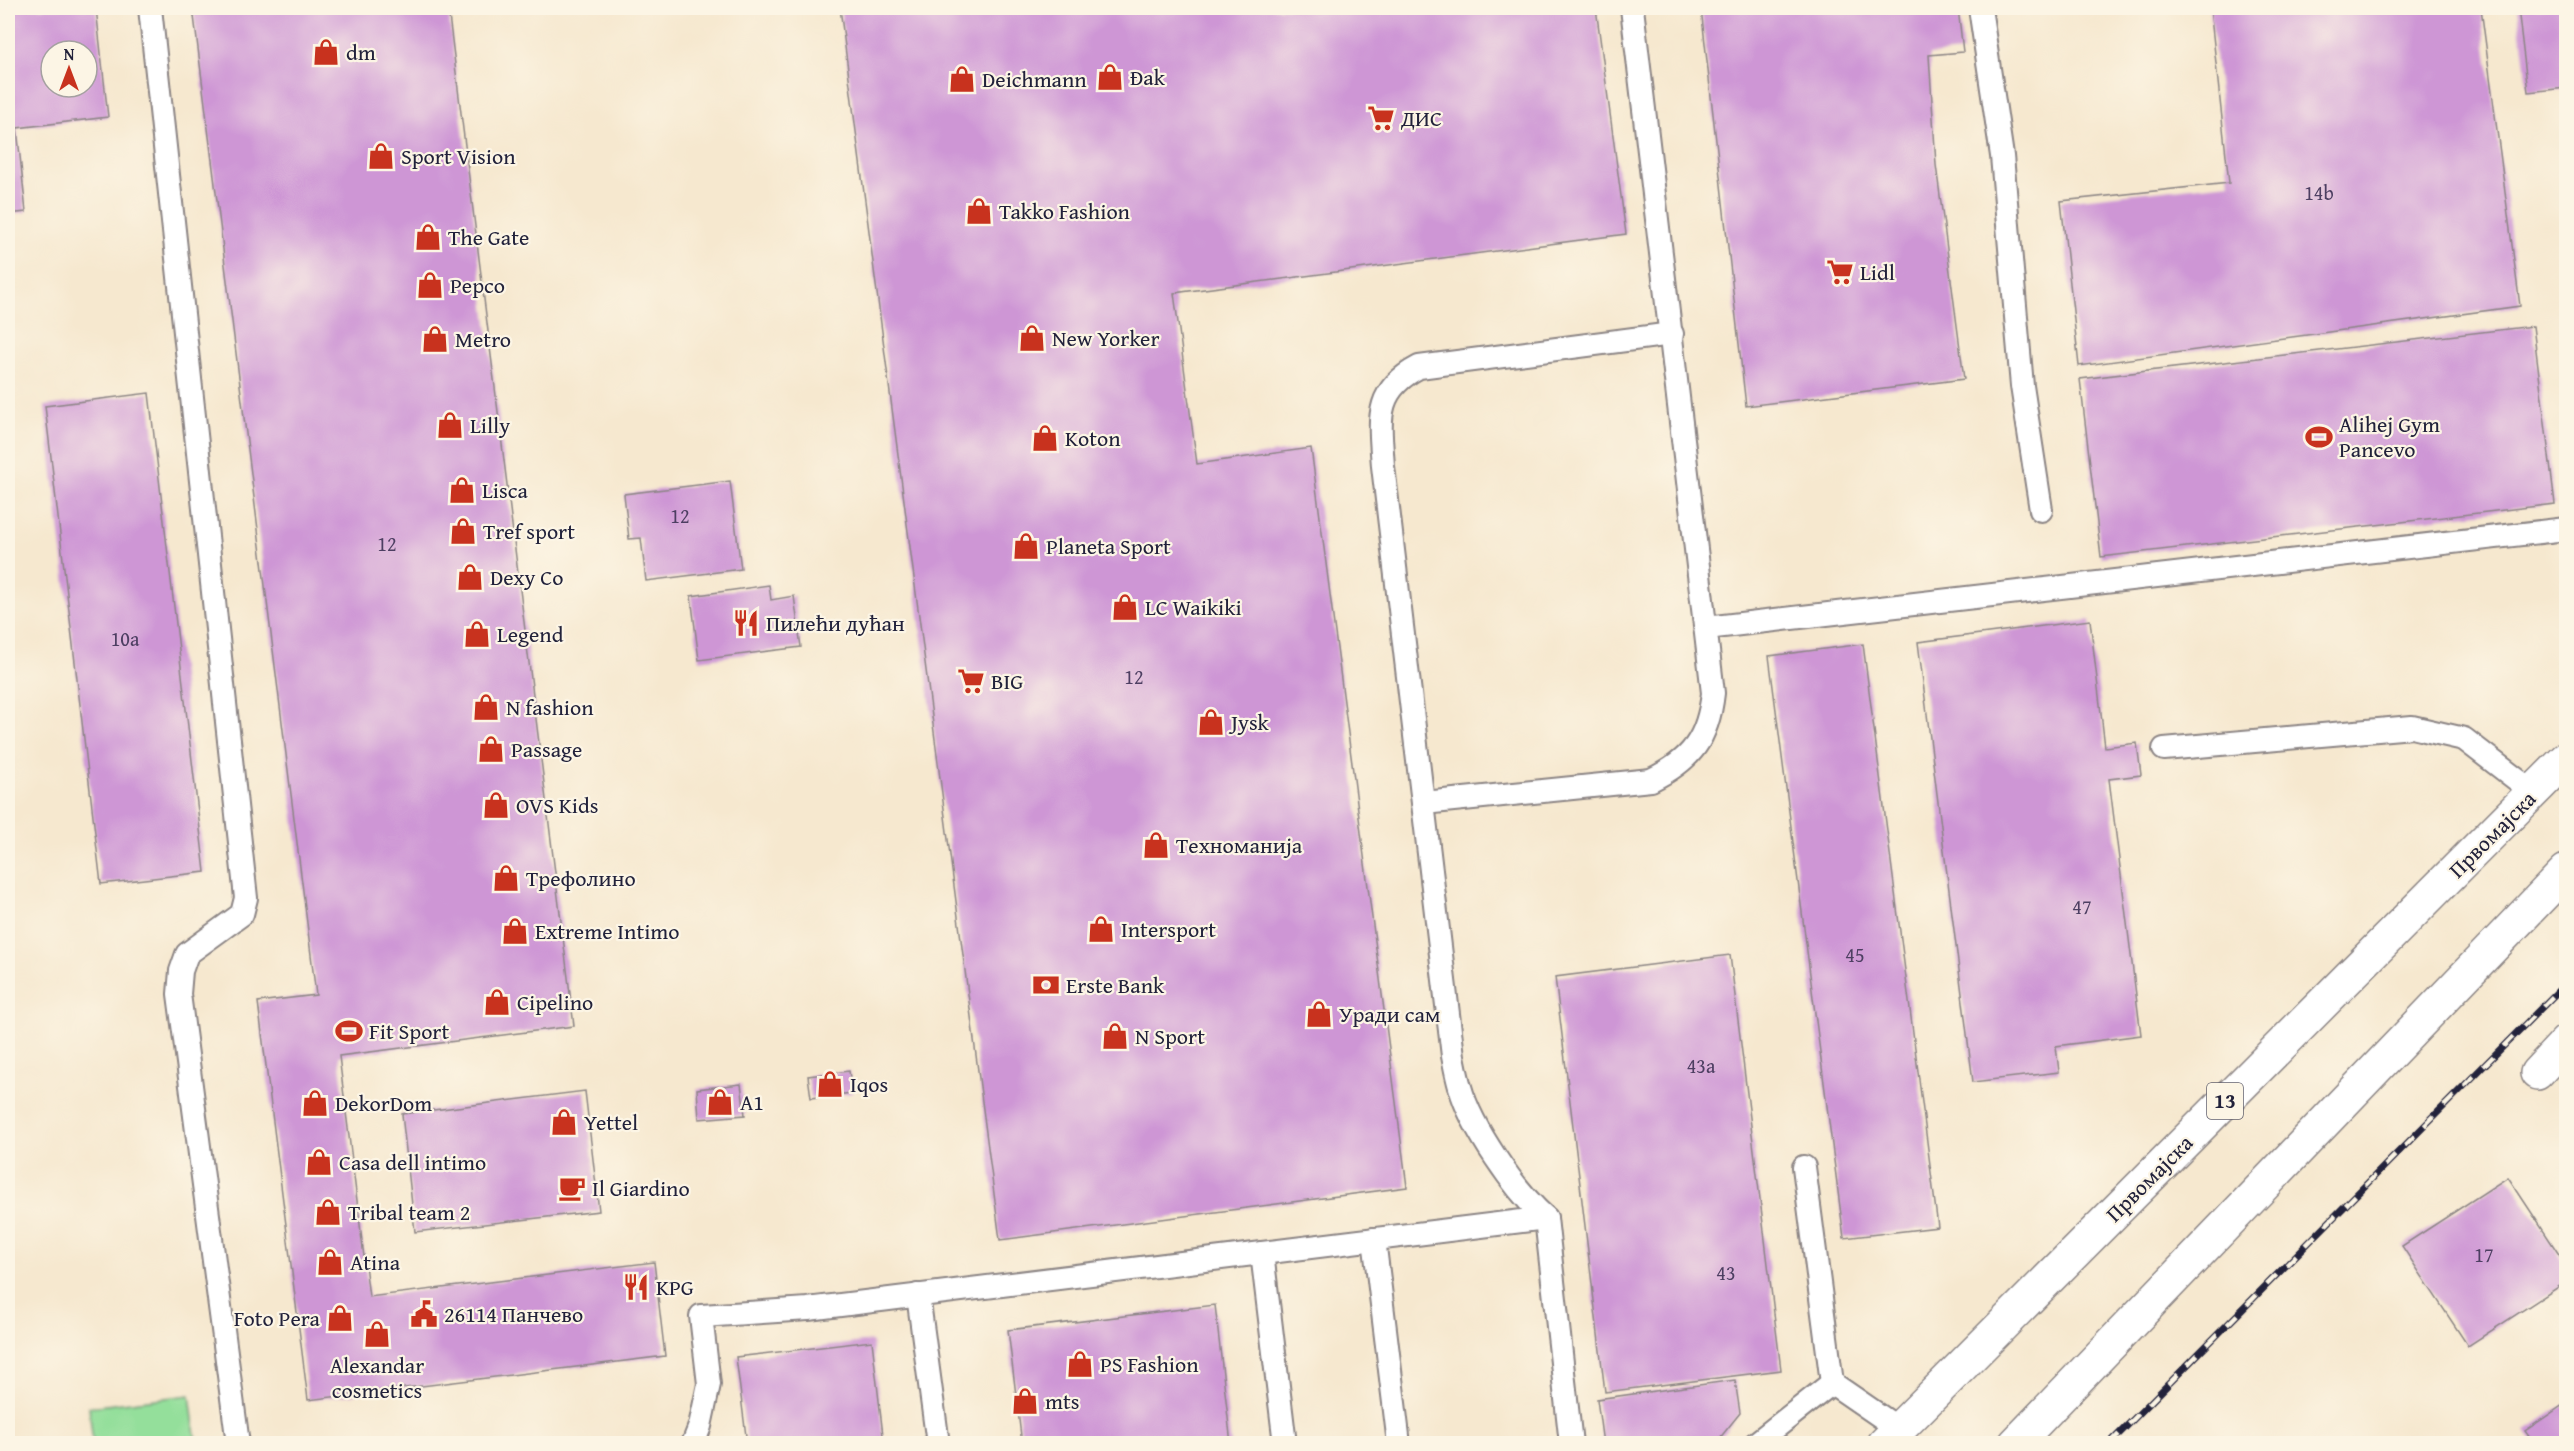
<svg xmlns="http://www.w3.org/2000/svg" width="2574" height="1451" font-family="'Gentium Book Plus',serif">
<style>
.green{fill:#94df9b;stroke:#5b806b;stroke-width:1.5}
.building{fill:#ce96d5;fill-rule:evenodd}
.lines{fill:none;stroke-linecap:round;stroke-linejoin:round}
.service-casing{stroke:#8c8585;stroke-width:26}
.minor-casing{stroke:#8c8585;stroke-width:36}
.primary-casing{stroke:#8c8585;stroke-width:36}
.service{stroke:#fff;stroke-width:22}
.minor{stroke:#fff;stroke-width:33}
.primary{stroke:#fff;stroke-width:33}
.rail-casing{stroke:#22223b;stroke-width:7}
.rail{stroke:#fcf5e5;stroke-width:4.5;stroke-dasharray:14;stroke-linecap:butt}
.labels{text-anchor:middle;stroke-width:4.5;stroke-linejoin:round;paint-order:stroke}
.number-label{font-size:20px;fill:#4d3f62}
.shield{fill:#fcf5e5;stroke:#63616e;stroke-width:1.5}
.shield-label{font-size:21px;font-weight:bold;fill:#22223b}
.poi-label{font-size:22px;fill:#22223b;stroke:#fcf5e5;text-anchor:start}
.street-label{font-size:22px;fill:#22223b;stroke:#fcf5e5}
</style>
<rect width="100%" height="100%" fill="#fcf5e5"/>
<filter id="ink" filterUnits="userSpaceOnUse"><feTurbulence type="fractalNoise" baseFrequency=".0167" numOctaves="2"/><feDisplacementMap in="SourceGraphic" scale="12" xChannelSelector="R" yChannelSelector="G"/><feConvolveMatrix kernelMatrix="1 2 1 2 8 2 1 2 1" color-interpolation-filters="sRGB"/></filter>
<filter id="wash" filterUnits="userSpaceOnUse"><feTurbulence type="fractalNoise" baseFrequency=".008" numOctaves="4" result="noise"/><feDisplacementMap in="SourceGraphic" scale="24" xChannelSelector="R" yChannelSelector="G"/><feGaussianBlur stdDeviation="1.35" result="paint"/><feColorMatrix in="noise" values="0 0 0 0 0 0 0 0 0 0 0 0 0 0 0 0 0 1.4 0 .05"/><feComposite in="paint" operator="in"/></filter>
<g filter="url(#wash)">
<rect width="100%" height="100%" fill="#f6e8cf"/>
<path class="green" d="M190,1395L196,1443H93L89,1407Z"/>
<g id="blocks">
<g class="building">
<path d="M8,8H96L108,117L17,128L26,212L8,214V67H10ZM51,51H87V87H51Z"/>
<path d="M193,8H448L574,1026L339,1056L369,1297L654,1262L665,1356L308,1400L258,1002L316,995Z"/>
<path d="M840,8H1596L1626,234L1174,293L1197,464L1311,448L1407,1187L1000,1240Z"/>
<path d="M1701,8H1958L1963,52L1929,55L1936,165L1964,379L1746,406Z"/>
<path d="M2210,8H2481L2520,306L2079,366L2061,201L2229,183Z"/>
<path d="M2518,8H2566V88L2528,92Z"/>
<path d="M2533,326L2555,504L2101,557L2080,379Z"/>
<path d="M149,393L205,872L101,884L45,406Z"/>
<path d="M730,481L741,569L646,581L641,538L629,539L624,494Z"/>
<path d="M769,585L771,600L794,596L801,647L699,660L691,596Z"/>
<path d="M2090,620L2105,747L2137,743L2141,775L2109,779L2141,1035L2056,1046L2059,1072L1973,1082L1918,642Z"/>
<path d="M1863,644L1938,1227L1844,1238L1769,656Z"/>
<path d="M1730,955L1781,1370L1605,1392L1555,977Z"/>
<path d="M849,1071L852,1093L811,1098L808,1076Z"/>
<path d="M741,1084L745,1115L699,1119L697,1089Z"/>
<path d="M585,1091L599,1211L415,1232L402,1114Z"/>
<path d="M2508,1177L2566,1265V1282L2468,1346L2402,1246Z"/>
<path d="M1215,1305L1231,1444H1022L1008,1330Z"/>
<path d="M872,1341L884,1444H747L736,1357Z"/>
<path d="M1735,1380L1740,1413L1715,1444H1603L1597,1399Z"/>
<path d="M2566,1403V1444H2530L2533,1442L2525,1431Z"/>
</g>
</g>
</g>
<g filter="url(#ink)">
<use href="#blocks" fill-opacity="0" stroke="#8c8585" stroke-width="1.5"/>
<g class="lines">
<defs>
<g id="service">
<path d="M150,8L246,898L242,914L187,954L181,971L179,994L238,1444"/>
<path d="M1980,8L2002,156L2022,386L2041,510"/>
<path d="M1706,628L2566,529"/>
<path d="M2164,749L2412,727L2464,739L2533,792"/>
<path d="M1424,803L1651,780C1692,760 1708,738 1713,693L1632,8"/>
<path d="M1804,1167L1832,1383"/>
<path d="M1374,1239L1399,1444"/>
<path d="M1262,1253L1285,1444"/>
<path d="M918,1295L938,1444"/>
<path d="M693,1444L700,1426L709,1384L701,1316L808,1309L1546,1218"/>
<path d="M1571,1444L1546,1218C1515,1191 1471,1127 1460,1087C1457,1077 1455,1066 1453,1056L1383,466C1380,421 1373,391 1419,367L1672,334"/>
<path d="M1755,1444L1832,1383L1899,1429"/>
</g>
<path id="minor" d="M2537,1073L2566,1042"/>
<g id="primary">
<path d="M1884,1444L2566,759"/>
<path d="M2015,1444L2566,871"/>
</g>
</defs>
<use href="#service" class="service-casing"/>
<use href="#minor" class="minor-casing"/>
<use href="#primary" class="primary-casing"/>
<use href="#service" class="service"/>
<use href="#minor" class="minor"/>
<use href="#primary" class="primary"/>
<defs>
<path id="rail" d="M2109,1444L2566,983"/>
</defs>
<use href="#rail" class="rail-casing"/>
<use href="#rail" class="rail"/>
</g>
</g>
<defs>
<symbol id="shop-bare" viewBox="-9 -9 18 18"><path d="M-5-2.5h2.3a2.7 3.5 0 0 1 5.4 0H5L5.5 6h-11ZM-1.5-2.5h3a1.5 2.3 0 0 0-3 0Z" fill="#c8321e" stroke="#fcf5e5" stroke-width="2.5" paint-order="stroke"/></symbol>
<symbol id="supermarket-bare" viewBox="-9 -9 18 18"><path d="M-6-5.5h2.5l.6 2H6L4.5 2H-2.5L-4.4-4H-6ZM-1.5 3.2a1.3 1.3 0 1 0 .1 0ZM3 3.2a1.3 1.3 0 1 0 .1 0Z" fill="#c8321e" stroke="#fcf5e5" stroke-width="2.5" paint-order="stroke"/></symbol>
<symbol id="stadium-bare" viewBox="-9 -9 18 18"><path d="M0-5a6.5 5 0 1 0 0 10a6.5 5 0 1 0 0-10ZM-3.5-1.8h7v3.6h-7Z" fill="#c8321e" stroke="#fcf5e5" stroke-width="2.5" paint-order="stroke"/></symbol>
<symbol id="restaurant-bare" viewBox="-9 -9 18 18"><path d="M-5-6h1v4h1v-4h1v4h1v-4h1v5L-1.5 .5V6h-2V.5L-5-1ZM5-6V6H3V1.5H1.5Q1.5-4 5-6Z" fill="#c8321e" stroke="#fcf5e5" stroke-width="2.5" paint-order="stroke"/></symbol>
<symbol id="bank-bare" viewBox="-9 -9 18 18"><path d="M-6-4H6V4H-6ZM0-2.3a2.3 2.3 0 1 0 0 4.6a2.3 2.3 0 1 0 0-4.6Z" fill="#c8321e" stroke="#fcf5e5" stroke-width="2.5" paint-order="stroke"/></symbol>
<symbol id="cafe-bare" viewBox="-9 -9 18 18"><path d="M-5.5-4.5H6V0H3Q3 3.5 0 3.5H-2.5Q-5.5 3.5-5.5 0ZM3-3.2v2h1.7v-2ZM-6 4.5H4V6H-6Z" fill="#c8321e" stroke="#fcf5e5" stroke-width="2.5" paint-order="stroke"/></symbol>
<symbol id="civic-bare" viewBox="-9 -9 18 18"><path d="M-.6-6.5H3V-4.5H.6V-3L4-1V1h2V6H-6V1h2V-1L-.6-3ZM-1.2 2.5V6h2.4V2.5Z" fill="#c8321e" stroke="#fcf5e5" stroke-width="2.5" paint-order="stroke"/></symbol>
</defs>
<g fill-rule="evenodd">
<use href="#shop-bare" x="307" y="33" width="38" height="38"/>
<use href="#shop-bare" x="1091" y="58" width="38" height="38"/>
<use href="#shop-bare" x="943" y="60" width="38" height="38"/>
<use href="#supermarket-bare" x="1362" y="99" width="38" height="38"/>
<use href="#shop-bare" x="362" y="137" width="38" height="38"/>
<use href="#shop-bare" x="960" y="192" width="38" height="38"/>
<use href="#shop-bare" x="409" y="218" width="38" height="38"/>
<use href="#supermarket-bare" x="1821" y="253" width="38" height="38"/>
<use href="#shop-bare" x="411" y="266" width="38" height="38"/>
<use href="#shop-bare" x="1013" y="319" width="38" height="38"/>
<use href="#shop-bare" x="416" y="320" width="38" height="38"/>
<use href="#shop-bare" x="431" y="406" width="38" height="38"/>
<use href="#stadium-bare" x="2300" y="418" width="38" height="38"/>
<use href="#shop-bare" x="1026" y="419" width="38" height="38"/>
<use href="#shop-bare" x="443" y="471" width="38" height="38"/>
<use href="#shop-bare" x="444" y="512" width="38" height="38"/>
<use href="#shop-bare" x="1007" y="527" width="38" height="38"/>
<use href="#shop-bare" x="451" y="558" width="38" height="38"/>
<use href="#shop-bare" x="1106" y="588" width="38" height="38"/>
<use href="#restaurant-bare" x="727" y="604" width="38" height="38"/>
<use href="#shop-bare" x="458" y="615" width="38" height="38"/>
<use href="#supermarket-bare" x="952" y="662" width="38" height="38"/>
<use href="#shop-bare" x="467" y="688" width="38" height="38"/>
<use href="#shop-bare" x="1192" y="703" width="38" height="38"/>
<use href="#shop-bare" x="472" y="730" width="38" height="38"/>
<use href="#shop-bare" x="477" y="786" width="38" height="38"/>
<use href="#shop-bare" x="1137" y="826" width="38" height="38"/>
<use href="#shop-bare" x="487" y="859" width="38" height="38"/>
<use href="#shop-bare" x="1082" y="910" width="38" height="38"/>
<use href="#shop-bare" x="496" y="912" width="38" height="38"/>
<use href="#bank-bare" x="1027" y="966" width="38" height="38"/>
<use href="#shop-bare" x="478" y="983" width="38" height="38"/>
<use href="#shop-bare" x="1300" y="995" width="38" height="38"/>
<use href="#stadium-bare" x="330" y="1012" width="38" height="38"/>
<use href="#shop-bare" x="1096" y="1017" width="38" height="38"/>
<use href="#shop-bare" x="811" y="1065" width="38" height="38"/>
<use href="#shop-bare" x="701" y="1083" width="38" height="38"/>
<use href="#shop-bare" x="296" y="1084" width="38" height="38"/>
<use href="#shop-bare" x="545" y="1103" width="38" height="38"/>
<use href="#shop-bare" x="300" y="1143" width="38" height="38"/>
<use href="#cafe-bare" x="553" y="1169" width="38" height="38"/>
<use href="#shop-bare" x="309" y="1193" width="38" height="38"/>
<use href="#shop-bare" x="311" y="1243" width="38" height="38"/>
<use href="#restaurant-bare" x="617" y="1268" width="38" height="38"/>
<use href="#civic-bare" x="405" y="1295" width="38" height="38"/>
<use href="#shop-bare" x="321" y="1299" width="38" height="38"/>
<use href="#shop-bare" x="358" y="1315" width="38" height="38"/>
<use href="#shop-bare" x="1061" y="1345" width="38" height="38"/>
<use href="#shop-bare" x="1006" y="1382" width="38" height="38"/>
</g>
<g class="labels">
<g class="number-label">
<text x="2319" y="200">14b</text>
<text x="680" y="523">12</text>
<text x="387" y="551">12</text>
<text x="125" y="646">10a</text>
<text x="1134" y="684">12</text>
<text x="2082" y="914">47</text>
<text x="1855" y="962">45</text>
<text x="1701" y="1073">43a</text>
<text x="2484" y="1262">17</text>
<text x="1726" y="1280">43</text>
</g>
<rect class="shield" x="2207" y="1083" width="36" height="36" rx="4.5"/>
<g class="shield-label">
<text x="2225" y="1108">13</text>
</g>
<g class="poi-label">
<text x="346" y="60">dm</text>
<text x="1130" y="85">Đak</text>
<text x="982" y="87">Deichmann</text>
<text x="1401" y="126">ДИС</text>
<text x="401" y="164">Sport Vision</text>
<text x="999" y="219">Takko Fashion</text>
<text x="448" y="245">The Gate</text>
<text x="1860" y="280">Lidl</text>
<text x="450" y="293">Pepco</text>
<text x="1052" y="346">New Yorker</text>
<text x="455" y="347">Metro</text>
<text x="2339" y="432">Alihej Gym<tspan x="2339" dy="25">Pancevo</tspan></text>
<text x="470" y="433">Lilly</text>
<text x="1065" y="446">Koton</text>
<text x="482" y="498">Lisca</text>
<text x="483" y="539">Tref sport</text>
<text x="1046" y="554">Planeta Sport</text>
<text x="490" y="585">Dexy Co</text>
<text x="1145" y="615">LC Waikiki</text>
<text x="766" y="631">Пилећи дућан</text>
<text x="497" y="642">Legend</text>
<text x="991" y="689">BIG</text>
<text x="506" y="715">N fashion</text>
<text x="1231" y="730">Jysk</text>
<text x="511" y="757">Passage</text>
<text x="516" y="813">OVS Kids</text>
<text x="1176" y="853">Техноманија</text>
<text x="526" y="886">Трефолино</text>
<text x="1121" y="937">Intersport</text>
<text x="535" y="939">Extreme Intimo</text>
<text x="1066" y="993">Erste Bank</text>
<text x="517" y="1010">Cipelino</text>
<text x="1339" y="1022">Уради сам</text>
<text x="369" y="1039">Fit Sport</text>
<text x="1135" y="1044">N Sport</text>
<text x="850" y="1092">Iqos</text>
<text x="740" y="1110">A1</text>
<text x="335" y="1111">DekorDom</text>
<text x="584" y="1130">Yettel</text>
<text x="339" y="1170">Casa dell intimo</text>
<text x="592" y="1196">Il Giardino</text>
<text x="348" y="1220">Tribal team 2</text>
<text x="350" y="1270">Atina</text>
<text x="656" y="1295">KPG</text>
<text x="444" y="1322">26114 Панчево</text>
<text x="320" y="1326" text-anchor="end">Foto Pera</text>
<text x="1100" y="1372">PS Fashion</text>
<text x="377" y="1373" text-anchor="middle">Alexandar<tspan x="377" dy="25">cosmetics</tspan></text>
<text x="1045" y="1409">mts</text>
</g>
<g class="street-label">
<text transform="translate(2492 834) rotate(-45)" y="8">Првомајска</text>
<text transform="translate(2149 1178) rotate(-45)" y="8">Првомајска</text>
</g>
</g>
<rect width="2574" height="1451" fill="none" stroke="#fcf5e5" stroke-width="30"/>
<g transform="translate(69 69)"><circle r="28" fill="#fcf5e5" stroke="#a5a1a1" stroke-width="1.5"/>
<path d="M0-4.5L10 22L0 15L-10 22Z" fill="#c8321e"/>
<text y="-9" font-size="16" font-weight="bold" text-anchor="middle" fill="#22223b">N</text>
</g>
</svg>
